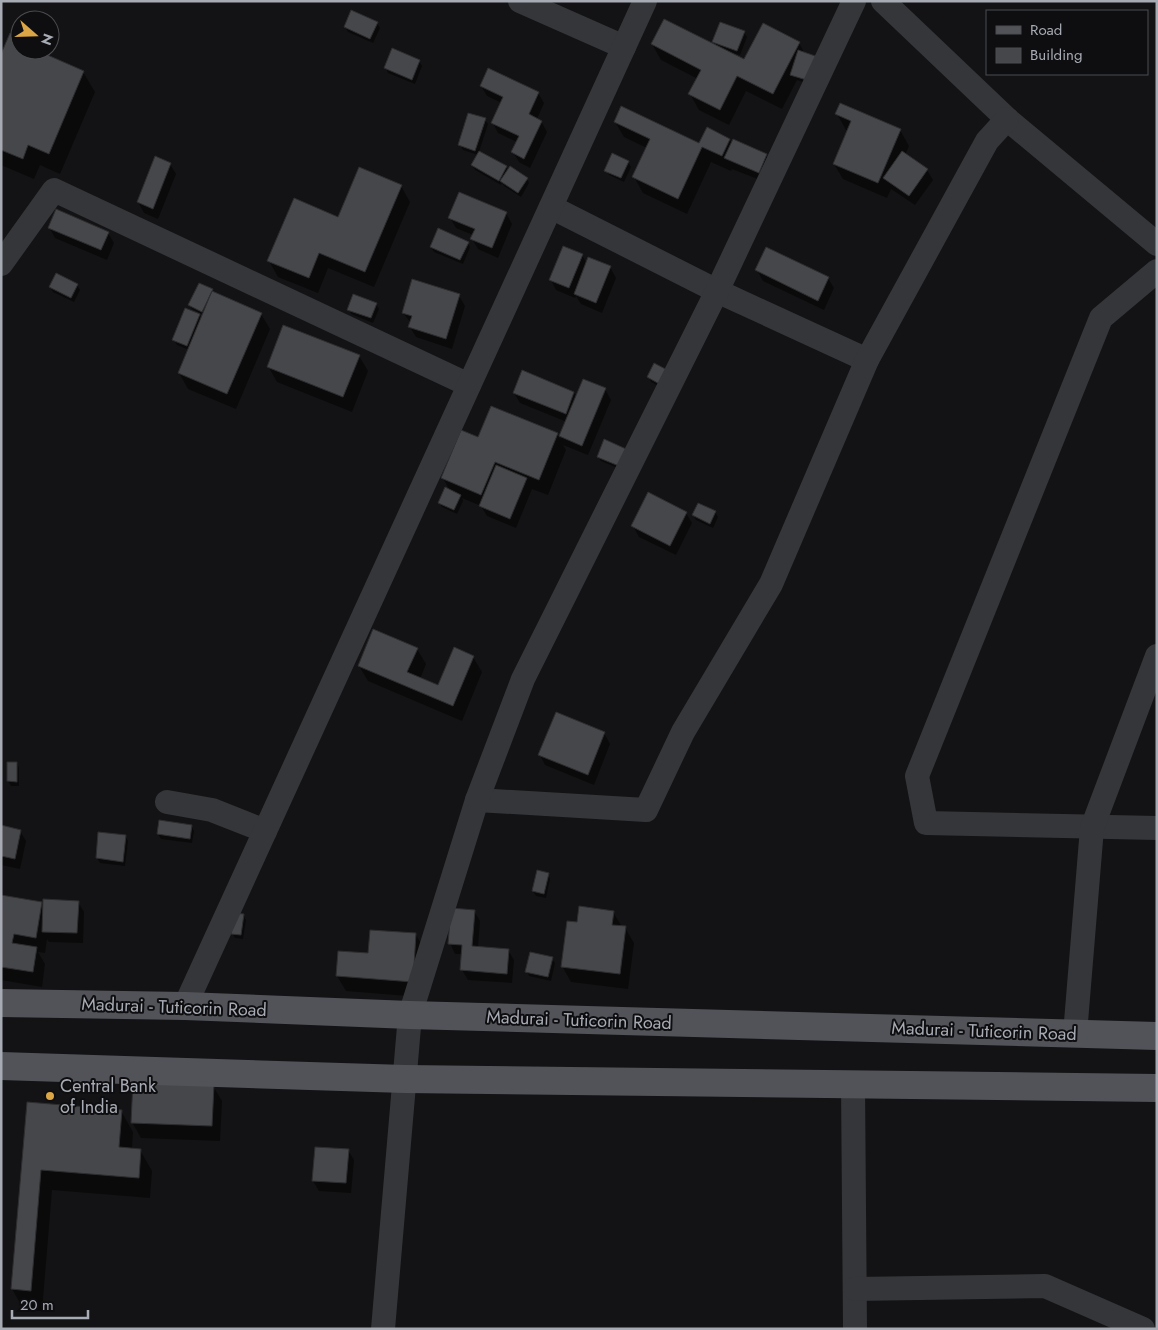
<svg xmlns="http://www.w3.org/2000/svg" width="1158" height="1330" font-family="Jost,sans-serif">
<style>
.shadow{fill:#0007}
.building{fill:#46474a;stroke:#2e2e31}
.lines{fill:none;stroke-linecap:round;stroke-linejoin:round}
.street{stroke:#353639;stroke-width:24}
.primary{stroke:#515358;stroke-width:28}
.poi-dot{fill:#dba746;stroke:#0e0e10;stroke-width:2}
.labels{text-anchor:middle;stroke-width:4;stroke-linejoin:round;paint-order:stroke}
.street-label{font-size:18px;fill:#a7abb3;stroke:#0e0e10}
.poi-label{font-size:18px;fill:#a7abb3;stroke:#0e0e10;text-anchor:start}
</style>
<rect width="100%" height="100%" fill="#131315"/>
<g class="shadow">
<path d="M377,23L380,28L373,43L348,32L345,27Z"/>
<path d="M744,32L747,37L740,55L732,53V54L745,61L799,43L805,54L812,85L797,80L782,109L746,91L729,125L699,110L690,94L698,79L661,60L652,44L716,46L714,42Z"/>
<path d="M20,39V50H33L83,72L95,92L60,174L40,165L34,179L1,165V56Z"/>
<path d="M419,61L422,66L415,84L388,73L386,68Z"/>
<path d="M481,86L538,93L544,103L537,119L541,121L547,132L530,168L519,162L513,152L517,142L498,133L493,123L502,103L487,96Z"/>
<path d="M837,114L900,130L909,146L905,155L927,170L933,180L915,205L891,189L887,198L843,179L834,164L848,131L846,130Z"/>
<path d="M485,120L488,124L479,152L506,167L508,171L527,179L529,183L521,197L504,186L502,183L501,185L475,170L472,165L478,155L463,150L460,145Z"/>
<path d="M615,122L700,144L730,140L732,144L766,155L772,165L765,182L732,169L731,171L711,162L687,214L643,193L634,177L647,148L624,137Z"/>
<path d="M628,162L631,167L624,182L609,175L606,170Z"/>
<path d="M170,164L176,174L158,219L144,213L138,202Z"/>
<path d="M401,186L410,202L374,287L328,268L318,293L278,277L269,261L339,218Z"/>
<path d="M506,213L512,224L498,258L478,249L472,239L473,235L456,228L450,218Z"/>
<path d="M49,227L108,233L114,243L107,260L55,238Z"/>
<path d="M468,243L470,247L463,264L434,252L431,247Z"/>
<path d="M582,255L587,264L610,267L616,278L602,313L581,304L576,296L575,298L556,290L551,280Z"/>
<path d="M757,270L828,278L834,288L824,310L763,281Z"/>
<path d="M77,285L80,290L74,302L53,292L50,287Z"/>
<path d="M212,290L214,293L261,314L270,329L236,409L188,389L179,373L189,350L177,345L174,340L199,315L202,320L204,315L192,309L189,305Z"/>
<path d="M459,296L465,306L452,349L416,337L410,327L411,323L403,313Z"/>
<path d="M376,304L379,309L373,323L351,314L349,309Z"/>
<path d="M359,356L368,371L352,412L277,382L268,366Z"/>
<path d="M655,365L666,390L651,382L649,377Z"/>
<path d="M605,389L611,400L588,455L563,445L566,450L548,495L532,489L516,528L487,516L481,506L462,498L463,501L457,514L442,507L439,503L450,491L443,478L479,439L557,434L560,439L567,422L520,403L514,393H574L577,398Z"/>
<path d="M625,450L622,470L601,461L598,457Z"/>
<path d="M699,504L715,512L718,517L713,528L696,520L693,515Z"/>
<path d="M686,513L692,523L676,555L639,537L633,526Z"/>
<path d="M417,649L426,664L420,679L438,686L473,657L482,672L462,721L368,681L359,666Z"/>
<path d="M604,733L610,744L594,785L545,765L540,755Z"/>
<path d="M17,763L19,768V786H11L8,781Z"/>
<path d="M191,826L194,831L192,843L161,839L158,834Z"/>
<path d="M1,827L20,831L26,841L20,869L1,865Z"/>
<path d="M100,834L125,836L128,841L125,866L100,863L97,858Z"/>
<path d="M548,874L550,879L546,898L536,896L533,891Z"/>
<path d="M1,896L42,903L44,908L78,902L84,912L83,943L49,942L47,939L45,953L38,952L45,964L42,987L1,980Z"/>
<path d="M474,911L480,921L478,947L508,950L514,960L512,983L468,980L462,970L463,954H455L450,943Z"/>
<path d="M613,912L622,927L625,928L634,943L628,989L571,982L562,966L578,923Z"/>
<path d="M243,915L246,920L243,939L235,938L232,933Z"/>
<path d="M416,935L425,950L421,997L346,991L337,976L369,954Z"/>
<path d="M552,959L555,963L551,981L529,976L527,971Z"/>
<path d="M213,1086L222,1101L220,1141L141,1138L132,1122Z"/>
<path d="M29,1103L121,1111L133,1132L132,1149L140,1150L152,1171L150,1198L52,1190L42,1311L24,1310L12,1289Z"/>
<path d="M348,1150L354,1160L351,1193L319,1191L313,1181Z"/>
</g>
<g class="building">
<path d="M351,10L378,22L370,39L344,27Z"/>
<path d="M664,19L744,59L763,23L800,42L773,94L737,76L720,110L688,94L701,70L651,44Z"/>
<path d="M720,22L745,31L737,51L712,42Z"/>
<path d="M10,33L20,37V50H36L84,71L49,154L28,145L23,159L1,150V54Z"/>
<path d="M392,48L420,60L412,80L384,68Z"/>
<path d="M798,50L818,57L810,81L790,75Z"/>
<path d="M488,68L539,92L529,114L542,121L524,159L511,152L519,136L491,123L503,97L480,86Z"/>
<path d="M840,103L901,129L878,183L833,164L851,121L835,114Z"/>
<path d="M621,106L699,143L707,127L730,139L722,156L702,147L678,199L632,177L650,139L614,122Z"/>
<path d="M468,113L486,118L475,151L458,145Z"/>
<path d="M733,139L767,154L759,173L724,158Z"/>
<path d="M479,151L507,166L499,181L471,165Z"/>
<path d="M902,151L928,169L909,196L883,178Z"/>
<path d="M612,153L629,161L621,178L604,171Z"/>
<path d="M155,156L171,163L153,209L137,202Z"/>
<path d="M510,166L528,178L518,193L500,181Z"/>
<path d="M359,167L402,185L365,272L319,253L309,278L267,261L294,198L338,217Z"/>
<path d="M459,192L507,212L492,248L470,239L475,229L448,218Z"/>
<path d="M56,209L109,232L101,250L48,228Z"/>
<path d="M438,228L469,242L460,260L430,247Z"/>
<path d="M563,246L583,254L569,288L549,280Z"/>
<path d="M766,247L829,277L818,301L755,270Z"/>
<path d="M588,257L611,266L596,303L574,294Z"/>
<path d="M56,273L78,284L71,298L49,287Z"/>
<path d="M412,279L460,294L446,339L408,327L412,316L402,313Z"/>
<path d="M199,283L213,289L202,312L188,305Z"/>
<path d="M212,291L262,313L227,394L178,373Z"/>
<path d="M353,294L377,303L371,318L347,310Z"/>
<path d="M185,308L200,314L187,346L172,340Z"/>
<path d="M283,325L360,355L343,397L267,367Z"/>
<path d="M654,363L671,372L663,386L647,377Z"/>
<path d="M522,370L574,392L566,414L513,393Z"/>
<path d="M583,379L606,388L582,446L559,436Z"/>
<path d="M491,406L558,433L539,480L495,462L481,495L441,478L461,430L478,437Z"/>
<path d="M604,439L626,449L619,466L597,457Z"/>
<path d="M496,465L527,478L510,519L479,506Z"/>
<path d="M445,487L461,495L454,510L438,503Z"/>
<path d="M648,492L687,512L670,546L631,526Z"/>
<path d="M698,503L716,511L710,524L692,515Z"/>
<path d="M373,629L418,648L407,672L438,685L454,647L474,656L453,706L358,666Z"/>
<path d="M556,712L605,732L588,775L538,755Z"/>
<path d="M7,762H17V782L7,781Z"/>
<path d="M159,820L192,825L190,839L157,834Z"/>
<path d="M1,825L21,830L15,859L1,856Z"/>
<path d="M98,832L126,835L123,862L96,858Z"/>
<path d="M537,870L549,873L544,894L532,891Z"/>
<path d="M1,895L42,902L36,938L14,934L12,943L37,947L33,972L1,967Z"/>
<path d="M43,899L79,901L77,933L42,932Z"/>
<path d="M579,906L614,911L612,925L626,926L620,974L561,967L567,921L577,922Z"/>
<path d="M451,908L475,910L472,946L509,949L507,974L460,970L462,945L448,944Z"/>
<path d="M233,913L244,914L241,935L231,934Z"/>
<path d="M370,930L416,933L413,982L336,976L338,951L368,953Z"/>
<path d="M530,952L553,957L548,977L525,972Z"/>
<path d="M133,1081L214,1085L212,1126L131,1123Z"/>
<path d="M27,1102L122,1110L119,1147L141,1149L139,1178L41,1170L31,1291L11,1289Z"/>
<path d="M315,1147L349,1149L346,1183L312,1181Z"/>
</g>
<g class="lines">
<g class="street">
<path d="M520,1L624,47"/>
<path d="M883,1L1007,119L1157,244"/>
<path d="M551,207L717,291L867,360"/>
<path d="M1,264L54,190L469,385"/>
<path d="M1157,271L1101,318L917,776L926,823L1157,828"/>
<path d="M477,800L646,810L683,732L771,584L867,360L987,141L1007,119"/>
<path d="M167,802L212,810L265,831"/>
<path d="M185,1006L645,1"/>
<path d="M1075,1034L1092,828L1157,656"/>
<path d="M853,1084L855,1329"/>
<path d="M855,1289L1045,1286L1143,1329"/>
<path d="M383,1329L410,1015L477,800L523,679L717,291L854,1"/>
</g>
<g class="primary">
<path d="M1,1003L185,1006L410,1015L1157,1036"/>
<path d="M1,1066L405,1079L1157,1088"/>
</g>
</g>
<circle class="poi-dot" cx="50" cy="1096" r="5"/>
<g class="labels">
<g class="street-label">
<text transform="translate(174 1007) rotate(2)" y="6">Madurai - Tuticorin Road</text>
<text transform="translate(579 1020) rotate(2)" y="6">Madurai - Tuticorin Road</text>
<text transform="translate(984 1031) rotate(2)" y="6">Madurai - Tuticorin Road</text>
</g>
<g class="poi-label">
<text x="60" y="1092">Central Bank<tspan x="60" dy="21">of India</tspan></text>
</g>
</g>
<rect width="1158" height="1330" fill="none" stroke="#a7abb3" stroke-width="5"/>
<rect x="986" y="10" width="162" height="65" fill="#0e0e10" stroke="#4b4d51"/>
<rect x="996" y="26" width="25" height="8" fill="#515358" stroke="#4b4d51"/>
<text x="1030" y="35" font-size="15" fill="#a7abb3">Road</text>
<rect x="996" y="48" width="25" height="15" fill="#46474a" stroke="#4b4d51"/>
<text x="1030" y="60" font-size="15" fill="#a7abb3">Building</text>
<g transform="translate(35 35) rotate(110)"><circle r="24" fill="#0e0e10" stroke="#4b4d51"/>
<path d="M0-4L9 19L0 12L-9 19Z" fill="#dba746"/>
<text y="-8" font-size="14" font-weight="bold" text-anchor="middle" fill="#a7abb3">N</text>
</g>
<path d="M12 1310v8h76v-8" fill="none" stroke="#a7abb3" stroke-width="2.5"/>
<text x="20" y="1310" font-size="15" fill="#a7abb3" stroke="#0e0e10" stroke-width="4" paint-order="stroke">20 m</text>
</svg>
